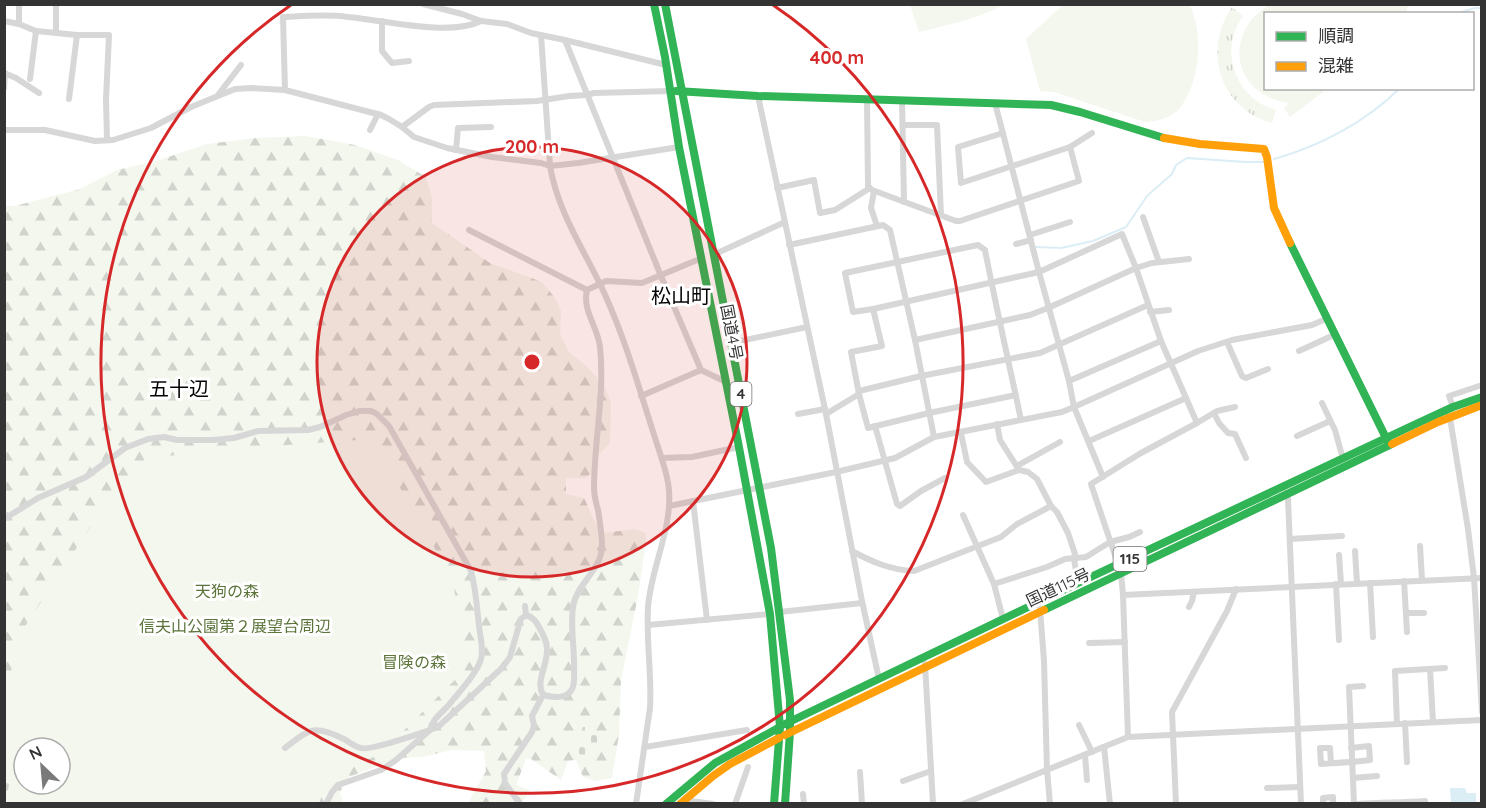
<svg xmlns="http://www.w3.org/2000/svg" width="1486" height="808" font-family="Quicksand,'Noto Sans JP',sans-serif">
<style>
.grass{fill:url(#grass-tufts)}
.forest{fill:url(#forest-firs);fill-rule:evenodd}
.cemetery{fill:url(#cemetery-stones)}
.park{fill:#f3f7ee;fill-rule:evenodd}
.water{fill:#dbeef5}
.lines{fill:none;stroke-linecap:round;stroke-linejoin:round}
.stream{stroke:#dbeef5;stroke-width:2}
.street{stroke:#d7d7d7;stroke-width:6}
.fast{stroke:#30b455;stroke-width:8}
.slow{stroke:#ff9f0a;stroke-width:8}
.ring{fill:none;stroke:#d62828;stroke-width:3}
.labels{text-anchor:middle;stroke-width:6;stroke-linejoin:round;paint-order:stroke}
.shield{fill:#fff;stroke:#707070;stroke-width:1.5}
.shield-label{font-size:15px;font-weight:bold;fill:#333}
.street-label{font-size:16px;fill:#333;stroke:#fff}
.park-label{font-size:16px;fill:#5c743a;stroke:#fff}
.quarter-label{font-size:20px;fill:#000;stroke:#fff}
.centre{fill:#d62828;stroke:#fff;stroke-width:3}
.ring-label{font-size:18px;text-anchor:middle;font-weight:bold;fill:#d62828;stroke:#fff;stroke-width:6;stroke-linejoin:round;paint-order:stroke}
</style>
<defs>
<pattern id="grass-tufts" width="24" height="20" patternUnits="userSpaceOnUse" patternTransform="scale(1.5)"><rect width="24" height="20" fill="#f3f7ee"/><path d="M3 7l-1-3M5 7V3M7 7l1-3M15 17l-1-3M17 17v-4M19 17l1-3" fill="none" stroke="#d1d4cd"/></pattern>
<pattern id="forest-firs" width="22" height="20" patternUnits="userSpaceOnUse" patternTransform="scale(1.5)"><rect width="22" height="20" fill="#f3f7ee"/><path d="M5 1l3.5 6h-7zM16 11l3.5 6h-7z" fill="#d1d4cd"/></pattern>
<pattern id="cemetery-stones" width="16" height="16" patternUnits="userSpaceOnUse" patternTransform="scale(1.5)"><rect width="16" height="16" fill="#f3f7ee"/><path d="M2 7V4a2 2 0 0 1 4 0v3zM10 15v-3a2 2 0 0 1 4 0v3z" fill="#d1d4cd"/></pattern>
</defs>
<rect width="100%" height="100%" fill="#fff"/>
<path class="grass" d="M1232,7L1243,16C1218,51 1235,98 1276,110L1272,123C1220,109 1202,51 1232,7Z"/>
<path class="forest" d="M305,136L355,145L398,160L426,177L432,198V223L490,263L542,282L555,298L561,311L560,334L569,352L586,366L604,385L611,403L610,443L594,459L592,473L585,478H566V494L584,498L597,526L603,533L635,529L646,533V542L638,596L621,681L619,735L612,778L596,781L583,777L576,760L568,761L561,780L531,759H526L516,785L530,790L522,803H468L486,771L484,751L452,750L422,757L398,758L349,777L340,792L343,803L5,804V206H15L80,189L117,170L156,161L207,144L257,138ZM24,748H60V784H24Z"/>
<path class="cemetery" d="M583,727H591L596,729C596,733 599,746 598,749C597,750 595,751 594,752C587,757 582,756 576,752V745Z"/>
<g class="park">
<path d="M1064,4L1190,5C1203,35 1201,77 1182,105C1181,106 1178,111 1176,112C1169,118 1155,122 1145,122L1054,92L1040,91L1026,39Z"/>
<path d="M910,5V4L1003,5C977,19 948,25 919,32Z"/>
<path d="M1269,5V4L1408,5L1406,13L1266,14V88L1327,89L1290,117L1284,108L1289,103C1251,99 1227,63 1246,28C1251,18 1260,11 1269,5Z"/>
<path d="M372,439L453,580L465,670L379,755L331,774L319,803H6L9,784L5,782V694L22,631L106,503L146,458L273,446ZM24,748H60V784H24Z"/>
</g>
<path class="water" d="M1465,788L1467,793H1476V803H1451L1450,788Z"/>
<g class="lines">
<g class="stream">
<path d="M1455,14L1475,8H1482"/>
<path d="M1274,159C1320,146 1366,122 1400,88"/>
<path d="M1035,247L1061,248L1093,241L1126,227L1147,196L1172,174L1176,165L1187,158L1245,162H1266"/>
</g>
<g class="street">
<path d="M19,4V24"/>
<path d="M56,4V32"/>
<path d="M423,4L462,14L481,21L507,24L531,33L565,40L666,65"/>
<path d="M4,21L19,24L36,31L77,35H109L106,99L107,140"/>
<path d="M382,21V51L392,63L409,61"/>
<path d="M541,35L550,166C558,214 587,254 606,297C628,346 642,399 659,450C663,463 668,476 669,490C672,530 651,568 648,607C646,641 652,675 650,708L636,804"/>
<path d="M565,40L661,276L701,370L726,382"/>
<path d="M4,73L16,78L39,93"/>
<path d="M30,79L36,31"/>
<path d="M4,88L5,73"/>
<path d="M285,90L283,17C305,16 327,14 348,17C384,20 449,37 481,21"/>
<path d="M218,95L241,65"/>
<path d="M758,96L826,414L862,601L879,679"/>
<path d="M69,99L77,35"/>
<path d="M867,99L868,186L872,190L956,221H960L1079,181L1070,147"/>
<path d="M902,100L904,202"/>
<path d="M995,103L1039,272L873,309L853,312L845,273L978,245L985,250C996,307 1009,363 1021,420"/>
<path d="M903,125H937L941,215"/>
<path d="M402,127L414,137L447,148L492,157L541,163L550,166L578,163L679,147"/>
<path d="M4,130H45L95,141L113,140L151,128L191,107L235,89L251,88L285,90L381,115L389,119L402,127L429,107L434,105L537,101L569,96L586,95L594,93L671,91"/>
<path d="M370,130L378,114"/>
<path d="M1003,133L958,147L961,183L1070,147L1092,133"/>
<path d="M456,150L458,128L491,127"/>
<path d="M777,188L814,180L820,213L835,210L870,188"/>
<path d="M874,191L871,208L877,226"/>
<path d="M1143,217L1159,262"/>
<path d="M469,230L587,290"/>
<path d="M1030,235L1070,222"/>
<path d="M1016,244L1031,240"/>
<path d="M789,245L883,225L890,230L915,340L934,437"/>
<path d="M713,255L785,222"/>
<path d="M873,309L882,346L851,352L859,394L868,428L929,413L1016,395"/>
<path d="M1150,312L1169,310"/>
<path d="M915,340L1030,315L1048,308L1136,268L1152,263L1189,259"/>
<path d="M1227,342L1242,376L1246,378L1268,369"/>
<path d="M731,343L807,327"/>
<path d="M1299,351L1336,334"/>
<path d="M1069,381L1161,341"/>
<path d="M859,391L921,376L1040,353L1148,305"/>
<path d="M641,396L701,370"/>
<path d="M1322,403L1335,430L1343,459"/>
<path d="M1453,407L1449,396L1482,385"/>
<path d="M1214,413L1219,423L1228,433L1235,434L1246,458"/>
<path d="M798,414L825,409"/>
<path d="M826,414L859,394"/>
<path d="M1450,418L1468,529L1474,578L1482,712"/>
<path d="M875,426L897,504L900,506L921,491L945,478"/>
<path d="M961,433L967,462L986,482L1019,470L1000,440L997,424"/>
<path d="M1297,436L1330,421"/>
<path d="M1089,441L1186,398"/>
<path d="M662,458L692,457L739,447"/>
<path d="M1017,466L1060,442"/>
<path d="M1019,470L1028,472L1037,479L1051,506L1057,512L1068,533L1075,554L1074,558L1075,565L1078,583"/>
<path d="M1103,477L1074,407L1069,381L1039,272L1122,234L1136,268L1161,341L1197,423"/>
<path d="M1286,493L1288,499L1301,804"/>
<path d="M693,501L707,620"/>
<path d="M669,506L836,472L895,458L934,437L1062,412L1074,407L1198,351L1232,340L1312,325L1328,318"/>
<path d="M963,515L994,584L1003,619"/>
<path d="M4,519L38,498L86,477L125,448L148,439L164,437L177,440H213L234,438L258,431L308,430L320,427L346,415L359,411H371L377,414L389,426L471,571C476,589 477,608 479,626C480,636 484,649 481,659C477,673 461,690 452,701C445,711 432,718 430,730C418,734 370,751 361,748C355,747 349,742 344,739C313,724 310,729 285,748"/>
<path d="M1290,539L1342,536"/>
<path d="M1420,546L1422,580"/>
<path d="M852,551C872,562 891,570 914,571L1001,537L1017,524L1051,506"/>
<path d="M1355,551L1357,583"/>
<path d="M1339,555L1341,584"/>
<path d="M1404,581L1407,632"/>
<path d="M1370,583L1373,637"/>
<path d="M994,584L1047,567L1065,559L1086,557L1110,542L1129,537L1140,532"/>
<path d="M1336,584L1339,640"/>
<path d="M1123,595L1482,578"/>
<path d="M1189,607L1192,601L1194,592"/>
<path d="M1040,609L1044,661L1047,770L1050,804"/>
<path d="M780,612L862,603"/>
<path d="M1406,613H1424"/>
<path d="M648,625L770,614"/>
<path d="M1089,643L1125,642"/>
<path d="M925,664L933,804"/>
<path d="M1430,669L1433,722"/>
<path d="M543,695C552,697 567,700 572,689C575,684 574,677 574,671C575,651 570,626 573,607C576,584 601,571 602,547C602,535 600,522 598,510C596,503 594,495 594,488C594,441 605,394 600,347C598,327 582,311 587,290L606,281L642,283L702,258"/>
<path d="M1405,723L1407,762"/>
<path d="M1397,724L1395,671L1445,668"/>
<path d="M1079,725L1092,752"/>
<path d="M1128,737L1123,595L1121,573L1091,484L1141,453L1197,423L1217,411L1235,407"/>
<path d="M645,747L747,730"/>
<path d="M1104,747L1110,804"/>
<path d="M1085,755L1087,780"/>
<path d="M1331,763L1330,748H1320L1321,764C1337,763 1354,762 1370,760L1369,746L1351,748"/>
<path d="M860,772L862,804"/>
<path d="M1353,778L1377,776"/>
<path d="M903,781L931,771"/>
<path d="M1267,788L1300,787"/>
<path d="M803,794L804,804"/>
<path d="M684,800L713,804"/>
<path d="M326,804L332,792L338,785L381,770L396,760L430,730L439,726L502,668L510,657L520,622L521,619L526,615L525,606"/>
<path d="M520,804L505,783L504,774L532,732L534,726L532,716L543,695C535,681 548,665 547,649C547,641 543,634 539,627C536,621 533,617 526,615"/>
<path d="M735,804L748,767"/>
<path d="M963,804L1128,737L1482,720"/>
<path d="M1176,804L1172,712L1227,611L1236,589"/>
<path d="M1323,804V798L1333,797V804"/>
<path d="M1354,804L1349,687L1363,686"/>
<path d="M1358,804C1380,802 1402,803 1425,801"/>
</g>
<g class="fast">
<path d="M654,4L665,57L679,147L738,442L770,614L780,727L774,804"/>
<path d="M665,4L771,548L790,700V732L785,804"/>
<path d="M676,91L758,96L1051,105L1080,112L1164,138"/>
<path d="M1290,243L1388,442"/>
<path d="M1044,610L1392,444"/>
<path d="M785,724L1078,583L1418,423L1453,407L1482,397"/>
<path d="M666,804L715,763L780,727"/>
</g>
<g class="slow">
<path d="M1164,138L1200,144L1264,149L1267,157L1274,208L1290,243"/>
<path d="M1392,444L1438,422L1482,405"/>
<path d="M785,735L1044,610"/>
<path d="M680,804L713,776L730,764L779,738"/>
</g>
</g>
<circle cx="532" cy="362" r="215" fill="#d62828" fill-opacity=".12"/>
<g class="ring">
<circle cx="532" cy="362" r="215"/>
<path d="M773 5A431 431 0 1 1 291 5"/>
</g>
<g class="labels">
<g class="shield">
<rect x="730.5" y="382" width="21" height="24" rx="4.5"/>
<rect x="1113.5" y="547" width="33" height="24" rx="4.5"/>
</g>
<g class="shield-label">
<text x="741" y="399">4</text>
<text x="1130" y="564">115</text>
</g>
<g class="street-label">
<text transform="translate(732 332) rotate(79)" y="6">国道4号</text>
<text transform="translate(1058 587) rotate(-25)" y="6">国道115号</text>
</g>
<g class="park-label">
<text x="227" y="597">天狗の森</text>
<text x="235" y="632">信夫山公園第２展望台周辺</text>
<text x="414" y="668">冒険の森</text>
</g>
<g class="quarter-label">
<text x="681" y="303">松山町</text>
<text x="179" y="396">五十辺</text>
</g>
</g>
<circle cx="532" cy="362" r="9" class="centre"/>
<g class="ring-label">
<text x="837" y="64">400 m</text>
<text x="532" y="153">200 m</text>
</g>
<rect width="1486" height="808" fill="none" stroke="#333333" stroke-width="12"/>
<rect x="1264" y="12" width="210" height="78" fill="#ffffff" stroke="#adadad" stroke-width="1.5"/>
<rect x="1276" y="32" width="30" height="9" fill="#30b455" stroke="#adadad" stroke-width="1.5"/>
<text x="1318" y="42" font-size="18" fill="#333333">順調</text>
<rect x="1276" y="62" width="30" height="9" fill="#ff9f0a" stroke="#adadad" stroke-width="1.5"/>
<text x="1318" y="72" font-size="18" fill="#333333">混雑</text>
<g transform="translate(42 766) rotate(334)"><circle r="28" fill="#ffffff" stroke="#adadad" stroke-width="1.5"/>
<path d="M0-4.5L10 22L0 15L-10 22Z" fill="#7a7a7a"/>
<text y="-9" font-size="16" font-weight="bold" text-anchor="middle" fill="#333333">N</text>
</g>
</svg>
